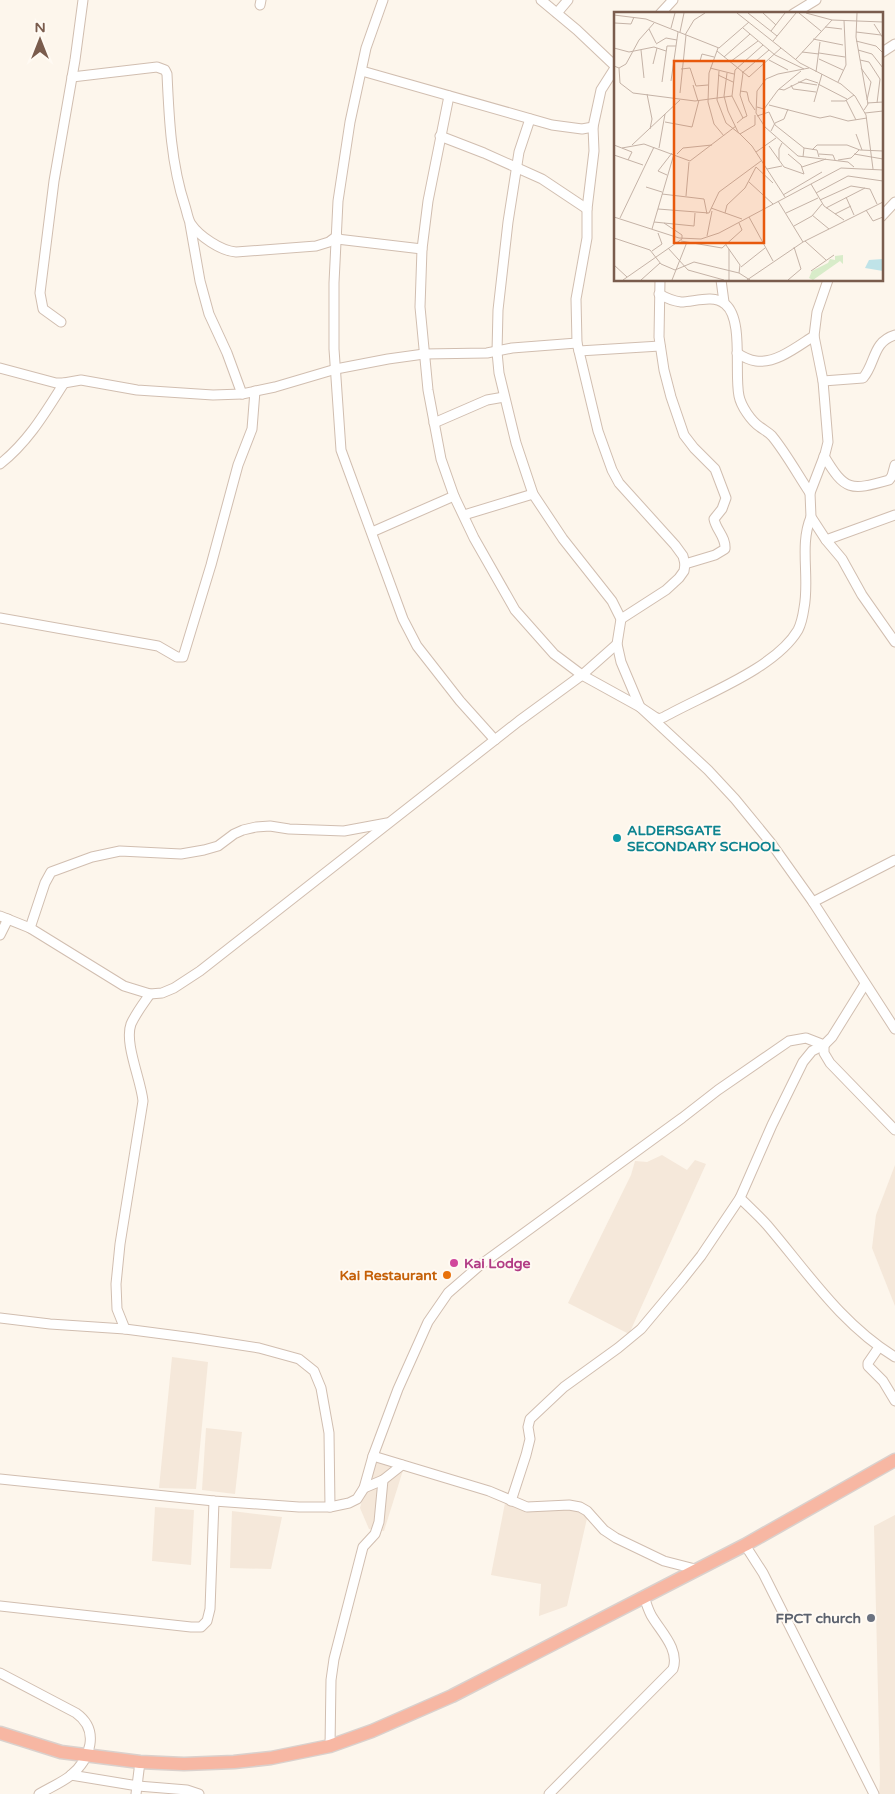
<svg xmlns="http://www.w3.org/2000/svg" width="895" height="1794" font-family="'Varela Round',sans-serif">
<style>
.residential{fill:#f5e8da}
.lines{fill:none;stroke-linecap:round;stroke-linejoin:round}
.minor-casing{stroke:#d1beb0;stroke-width:11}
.highway-casing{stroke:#dad1cd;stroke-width:15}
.minor{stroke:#fff;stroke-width:9}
.highway{stroke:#f7b7a3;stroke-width:12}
.culture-dot{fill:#0f9aa8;stroke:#fffaf3;stroke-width:2}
.hotel-dot{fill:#d1479c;stroke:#fffaf3;stroke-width:2}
.food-dot{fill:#e8710a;stroke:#fffaf3;stroke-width:2}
.worship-dot{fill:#6b7280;stroke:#fffaf3;stroke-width:2}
.labels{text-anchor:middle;stroke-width:4;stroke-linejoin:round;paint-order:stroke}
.culture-label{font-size:14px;font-weight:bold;fill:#0d838f;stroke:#fffaf3;text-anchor:start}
.hotel-label{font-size:14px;font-weight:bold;fill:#b23c85;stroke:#fffaf3;text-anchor:start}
.food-label{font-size:14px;font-weight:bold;fill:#c56008;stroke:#fffaf3;text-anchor:end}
.worship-label{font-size:14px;font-weight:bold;fill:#5b616d;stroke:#fffaf3;text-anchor:end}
.inset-road{fill:none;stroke:#c5b3a7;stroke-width:1}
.view{fill:#e8590c;fill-opacity:0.15;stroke:#e8590c;stroke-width:2.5}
.inset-edge{fill:none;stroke:#7a5c4d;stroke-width:2.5}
</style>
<rect width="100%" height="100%" fill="#fdf6ec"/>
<g class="residential">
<path d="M662,1155L687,1170L695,1160L706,1164L629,1334L568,1303L631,1175L635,1161L647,1162Z"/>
<path d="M895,1165V1306L872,1248L876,1215Z"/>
<path d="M172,1357L208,1362L196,1489L159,1488Z"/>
<path d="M206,1428L242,1432L235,1494L202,1490Z"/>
<path d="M374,1457L404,1467L384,1531L369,1529L360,1508Z"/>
<path d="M505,1503L528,1511L563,1507L588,1514L567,1606L539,1616L541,1584L491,1575Z"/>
<path d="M155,1507L194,1510L191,1565L152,1561Z"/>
<path d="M232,1511L282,1517L271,1569L230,1568Z"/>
<path d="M895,1515V1794H879L880,1778L874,1526Z"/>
</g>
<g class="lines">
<defs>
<g id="minor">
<path d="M383,0L366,48L350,122L338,201L334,283V349L341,450L403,619L417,646L460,701L495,740"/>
<path d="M541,0L577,30L615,66"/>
<path d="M260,5L261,0"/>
<path d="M557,13L568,0"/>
<path d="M660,14L673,0"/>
<path d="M793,14L816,0"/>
<path d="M881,53L895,44"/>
<path d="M615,68L601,90L593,127L594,151L587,209V238L576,299L577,343L598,431L612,470L619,483L675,545L683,556L685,564L684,571L679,578L666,590L621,619"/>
<path d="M362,71L552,125L582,129L593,127"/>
<path d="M72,77L157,67L165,70L167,74C169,118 171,164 185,206C187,212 188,220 191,224C199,236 221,251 236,252L316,246L329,242L337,236"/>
<path d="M449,96L428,201L422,249L420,307L428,390L441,459L454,496L474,538L515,610L554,654L582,675L640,707L655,717L659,719L664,717C703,695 775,669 798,630C801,624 803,615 804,608C810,578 799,545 811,517"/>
<path d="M530,119L519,152L508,222L498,310L497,352L499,373L516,443L533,494L563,539L612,601L621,619L617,644L621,662L640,707L708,770L735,799L771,843L813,902L895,1029"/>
<path d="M440,136L484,153L542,179L587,209"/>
<path d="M881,217L895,202"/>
<path d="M190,224L200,281L209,314L227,353L242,394"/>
<path d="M337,239L422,249"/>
<path d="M660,280L659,337L664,370L671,397L684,435L694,448L715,469L726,498L722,509L714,519C716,530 726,537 725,549L715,555L685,564"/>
<path d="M721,280L724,302"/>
<path d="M828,280L817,312L814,336L823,381L828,442L825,454L810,493L811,517L826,540L842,559L862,595L895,642"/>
<path d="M659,294C666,298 673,301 681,302C694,302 713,294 725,304C744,319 734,373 739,396C741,406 751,421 760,427C764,430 768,432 772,436C786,453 798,475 810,493"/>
<path d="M61,322L43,309L40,293L54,181L75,60L83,0"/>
<path d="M579,351L660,346"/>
<path d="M737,353C743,357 749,360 756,361C776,364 798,346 814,336"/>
<path d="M0,368L56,383H64L81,380L137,390L213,395L242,394L275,387L336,369L388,359L424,354L487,353L512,348L577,343"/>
<path d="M823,381L863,378C876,363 872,342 895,335"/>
<path d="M434,423L487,400L504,397"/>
<path d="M824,456C845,491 850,491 889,480L892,476L895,465"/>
<path d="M0,464C28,442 45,413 64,383"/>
<path d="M464,515L533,494"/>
<path d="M372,532L454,496"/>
<path d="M826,540L895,515"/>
<path d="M0,618L158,646L177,657H183L211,565L238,465L252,429L255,391"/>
<path d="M813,902L895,860"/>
<path d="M0,916L30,928L124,986L150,994L162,993L174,988L200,971L519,721L582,675L617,644"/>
<path d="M30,928L45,883L51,872L92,857L120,851L181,854L204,850L218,846L234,834L243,830L256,827L270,826L289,829L344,831L387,823"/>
<path d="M0,935L8,919"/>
<path d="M824,1045V1053L830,1063L895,1130"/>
<path d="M740,1198C749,1207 759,1216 767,1225C808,1273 841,1324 895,1357"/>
<path d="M0,1318L50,1324L125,1329L194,1338L259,1348L299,1359L314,1371L321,1388L329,1433L330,1507"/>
<path d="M125,1329L117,1309L116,1284L120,1244L143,1101C141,1080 124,1043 131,1024C136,1013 143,1004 150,994"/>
<path d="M879,1347L868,1363V1366L883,1381L895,1401"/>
<path d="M373,1456L489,1491L527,1507L569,1505L580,1507L587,1511L604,1530L616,1538L664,1561L699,1570"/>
<path d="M0,1479L214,1501L299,1507H330L349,1503L357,1499L364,1488L373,1456L398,1389L428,1322L448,1293L479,1266L682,1118L718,1090L789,1041L806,1038L824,1045L832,1037L865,984"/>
<path d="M364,1488L383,1480L402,1465"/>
<path d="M511,1501L526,1455L530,1439L528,1427L530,1419L564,1387L618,1348L641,1329L682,1280L701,1256L740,1198L772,1125L803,1062L812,1051L824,1045"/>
<path d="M745,1545L763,1573L874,1794"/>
<path d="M0,1606L191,1627H201L207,1621L210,1609L214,1501"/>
<path d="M0,1673L76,1713C100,1730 91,1759 70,1776C61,1783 49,1788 39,1794"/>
<path d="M330,1746L331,1680L334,1659L363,1547L375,1534L379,1522L383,1480"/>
<path d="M71,1775L138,1786L187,1790L199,1794"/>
<path d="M136,1794L140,1762"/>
<path d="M549,1794L673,1669C680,1649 660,1631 651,1615C648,1609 646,1603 644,1596"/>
</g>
<path id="highway" d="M0,1733L61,1752L140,1762L184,1764L234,1762L271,1758L330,1746L372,1731L452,1696L745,1545L895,1460"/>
</defs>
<use href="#minor" class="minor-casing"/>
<use href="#highway" class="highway-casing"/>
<use href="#minor" class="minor"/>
<use href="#highway" class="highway"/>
</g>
<circle class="culture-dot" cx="617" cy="838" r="5"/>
<circle class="hotel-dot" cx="454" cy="1263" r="5"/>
<circle class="food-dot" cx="447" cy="1275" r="5"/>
<circle class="worship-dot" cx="871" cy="1618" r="5"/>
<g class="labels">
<g class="culture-label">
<text x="627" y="835">ALDERSGATE<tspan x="627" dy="16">SECONDARY SCHOOL</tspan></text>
</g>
<g class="hotel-label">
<text x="464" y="1268">Kai Lodge</text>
</g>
<g class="food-label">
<text x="437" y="1280">Kai Restaurant</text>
</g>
<g class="worship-label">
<text x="861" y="1623">FPCT church</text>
</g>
</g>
<g transform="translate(614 12)">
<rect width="269" height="269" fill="#fdf6ec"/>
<path d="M229,243V252L226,249L199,268L195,266L198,259L214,251L216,247L221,248V244Z" fill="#d8ecc9"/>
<path d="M269,247V259L251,256L255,248Z" fill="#bfe3e8"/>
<path class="inset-road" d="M123,1L186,51L227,72L241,84L252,103L259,157M134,1L163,24M149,1L162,13M185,1L207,19M192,1L218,8M243,1L242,25L254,92L250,98M0,3L32,7L105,36L135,10M1,11L17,12L20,5M260,12L269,26M211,15L228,17M57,16L61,1M129,16L161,43L190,57M35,17L42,31M157,19L171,1M66,20L70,1M242,20L267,23M71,23L80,8L91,1M199,27L229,33M159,29L182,1M242,29L262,34L269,41M42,32L52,26L63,28M0,36L15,40L40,35L52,39M104,36L95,61L94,90L100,112L110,124M27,38L30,66M244,38L258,42L269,56M103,39L135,65L167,36M188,40L205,42M205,41L231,45M110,45L136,22M182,47L218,8L269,10M205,47L229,58M155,48L174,58M246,48L255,50L266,67L263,91M86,49L88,42L100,45M116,50L144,29M39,52L43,36M0,54L5,56L12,52L25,28L40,11M5,56L6,71L19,81L81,89L118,84M96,56L120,62M195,56L164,62L152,67L143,79L142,101L151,115L184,144L234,150L240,155M247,56L257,70L253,88M67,57L76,56L82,74L94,73M105,59L103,88L112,111L126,122L141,113V103M202,60L206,30M113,61L110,84L114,99L124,120L138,134L171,185M128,61L155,38M104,63L119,70M57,69L64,20M48,70L53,34H62M184,70L203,73M224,70L232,53L230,8M204,72L233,87M79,73L84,89M177,73L179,77L202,80M165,77L170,78L192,67L204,71M126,79L133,80L135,89L141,98M66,81L72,23M33,82L38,107L36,117M232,88L242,108M217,89H231L240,83M200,90L208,62M253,91L269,90M155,93L206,106L216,104L234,109L253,106M143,95L150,97L164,78L187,59M251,101L269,99M143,104L155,100L161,113L190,136M129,106L133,104L126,83L129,61M51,110L78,115L85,88M123,111L129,106L118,84L121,58L149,33M157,119L161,111L170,107L174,97M242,122L248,138M0,133L18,140L14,148M18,133L66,88M155,134L170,155L190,162L187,153L174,142M8,136L30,132L76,149L122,114M45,136L51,102M198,138L203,133H233L246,138L269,139M142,140L162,126M63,142L69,136L98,133M205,142L219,143L221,148M240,142L269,147M0,143L29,153M189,145L190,136L203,138L205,145M165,148V137L168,131M224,148L237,146L245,138M188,155L212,147M153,157L168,154M53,163L44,159L58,141M135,170L159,192M197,172L210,194L230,208M32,175L48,180M202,181L234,164L269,169M48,182L90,187L93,202M169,183L208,160M72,184L75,150M232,185L240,203M206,188L237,174L256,177L263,192M164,189L189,230M97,196L128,207M212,196L251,176M44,197L95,201L105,180L147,149M252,198L259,209L269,205M111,201L113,193L131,176L142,155L159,171M172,201L204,186M221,202L237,194M198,203L215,217M0,205L65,226L87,227L105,221L227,156L269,158M135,205L159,249M6,206L40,135M40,210L80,214L81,201M180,214L198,204L208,192M38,217L60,142M93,224L98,199M0,226L36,238L47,252L61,258L80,250L125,261M67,229L108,236L128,218L125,211M191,229L212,248M112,233L126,253L125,261L136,268M54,236L74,258L110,268M38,239L48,232L44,221M0,253L13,265M127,255L151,236M197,259L220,243M9,268L68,227V223L50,211M27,268L46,251M58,268L73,230M115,268V237M133,268L189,230L269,190M174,268L187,257L180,235"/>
<path class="view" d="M60,49H150V231H60Z"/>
<rect width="269" height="269" class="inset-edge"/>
</g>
<g transform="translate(40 40)" stroke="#fffaf3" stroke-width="4" paint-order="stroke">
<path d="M0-4L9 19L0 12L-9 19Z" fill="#7a5c4d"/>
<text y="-8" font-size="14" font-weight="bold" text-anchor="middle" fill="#7a5c4d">N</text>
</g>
</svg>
